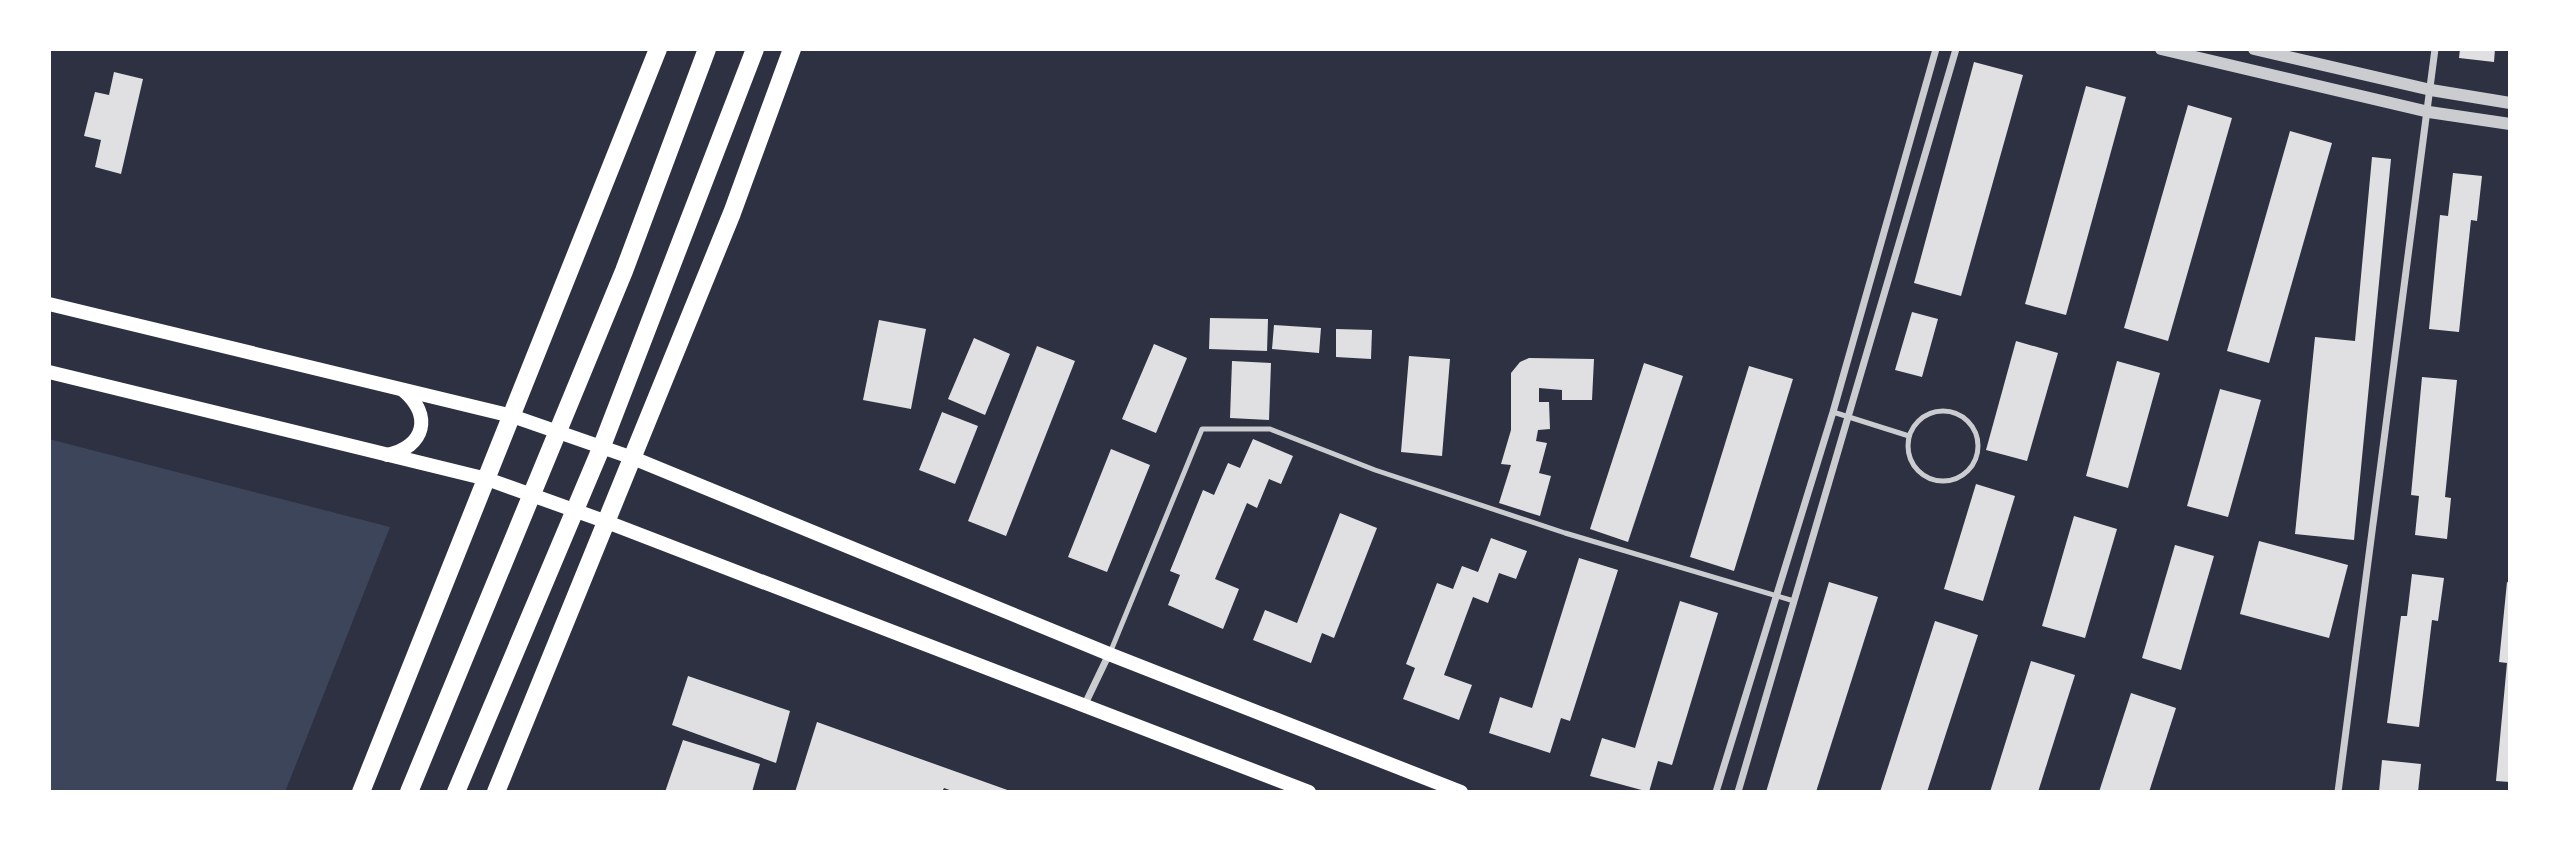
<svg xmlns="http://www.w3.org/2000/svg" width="2559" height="841" font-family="'DM Sans',sans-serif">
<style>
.green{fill:#3c4559}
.building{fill:#e0e0e3}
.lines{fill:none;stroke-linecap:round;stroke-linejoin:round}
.service{stroke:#caccd0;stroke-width:5}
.minor{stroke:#caccd0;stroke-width:7}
.tertiary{stroke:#caccd0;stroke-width:12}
.secondary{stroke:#fff;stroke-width:14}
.primary{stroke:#fff;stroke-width:18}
</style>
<rect width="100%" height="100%" fill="#2d3142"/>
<path class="green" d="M49,439L390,527L285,792H49Z"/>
<g class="building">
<path d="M2460,49H2495L2494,62L2459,58Z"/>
<path d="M1974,62L2023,75L1961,296L1914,283Z"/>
<path d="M114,72L143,79L121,174L95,167L101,140L84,136L95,92L109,95Z"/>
<path d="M2086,86L2126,97L2066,315L2025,304Z"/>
<path d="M2188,105L2232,118L2168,341L2124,328Z"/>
<path d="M2290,131L2332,143L2269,363L2227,351Z"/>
<path d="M2372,157L2391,159L2354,540L2295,534L2315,337L2355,341Z"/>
<path d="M2453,173L2482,176L2477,221L2471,220L2459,332L2429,329L2440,215L2448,216Z"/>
<path d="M1912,312L1938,319L1922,377L1895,370Z"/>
<path d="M1210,318L1268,319L1267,351L1209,349Z"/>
<path d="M879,320L926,329L911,409L863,400Z"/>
<path d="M1274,325L1321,328L1319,353L1272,349Z"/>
<path d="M1336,329L1372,330L1371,359L1336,357Z"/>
<path d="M974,338L1010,354L985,415L948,399Z"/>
<path d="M2016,341L2058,353L2027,461L1986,450Z"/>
<path d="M1154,344L1187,358L1156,433L1122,419Z"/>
<path d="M1037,346L1075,361L1006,536L968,521Z"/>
<path d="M1409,356L1450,359L1442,456L1401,452Z"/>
<path d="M1529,358L1594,359L1592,400H1562V390L1539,388V402H1549L1550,429L1538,430L1536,441L1547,443L1539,473L1551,476L1540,516L1499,503L1511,465L1501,464L1511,430V373L1520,362Z"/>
<path d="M1232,361L1271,363L1269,420L1230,418Z"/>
<path d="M2117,361L2160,373L2128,488L2086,476Z"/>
<path d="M1644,363L1683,376L1628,542L1590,529Z"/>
<path d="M1749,366L1793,379L1734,571L1690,557Z"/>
<path d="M2422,377L2457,380L2445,497L2451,498L2447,539L2415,535L2419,496L2411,495Z"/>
<path d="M2220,389L2261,400L2228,517L2187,506Z"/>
<path d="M942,412L978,426L955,484L919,470Z"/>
<path d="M1253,439L1293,456L1281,484L1269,479L1257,508L1247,503L1215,579L1239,589L1223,629L1168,605L1180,575L1170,571L1203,490L1214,495L1228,463L1240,468Z"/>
<path d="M1111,449L1150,465L1107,572L1068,557Z"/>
<path d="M1976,484L2015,496L1983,601L1944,589Z"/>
<path d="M1340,513L1377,528L1334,638L1322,633L1311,663L1253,640L1265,610L1297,623Z"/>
<path d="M2074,516L2117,529L2085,638L2042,626Z"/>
<path d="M1491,538L1527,551L1516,579L1499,573L1488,603L1473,597L1444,675L1472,685L1459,720L1403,699L1415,668L1406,664L1437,583L1453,589L1462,566L1478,572Z"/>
<path d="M2259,541L2348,565L2329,638L2240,614Z"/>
<path d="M2175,545L2214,556L2181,670L2142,658Z"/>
<path d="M1579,558L1618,570L1570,721L1561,718L1550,753L1489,733L1500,697L1532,708Z"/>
<path d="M2412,574L2444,578L2438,621L2432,620L2419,727L2387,723L2401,616H2407Z"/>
<path d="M1829,582L1878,597L1816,792H1766Z"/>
<path d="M2507,582L2510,583V782L2496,781L2507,663L2499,662Z"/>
<path d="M1680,601L1718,613L1672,765L1658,761L1649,792L1590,776L1602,738L1635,748Z"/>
<path d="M1935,621L1978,635L1927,792H1880Z"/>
<path d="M2031,661L2075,675L2038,792H1990Z"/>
<path d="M688,676L790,711L776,763L672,725Z"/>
<path d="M2131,693L2176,708L2149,792H2099Z"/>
<path d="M817,722L1013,792H955L944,788L942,792H795Z"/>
<path d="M683,740L760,764L752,792H665Z"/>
<path d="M2382,760L2421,764L2418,792H2379Z"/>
</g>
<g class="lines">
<g class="service">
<circle cx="1943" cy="446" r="35"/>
<path d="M1833,412L1909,436"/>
<path d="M1110,653L1202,429H1270L1375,470L1565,533L1794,601"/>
</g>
<g class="minor">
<path d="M1085,704L1109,654"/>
<path d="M1716,792L1833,412L1936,49"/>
<path d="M1738,792L1956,49"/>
<path d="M2338,792L2435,49"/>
</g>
<g class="tertiary">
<path d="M2161,49L2429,112L2510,124"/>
<path d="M2254,49L2431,90L2510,103"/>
</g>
<g class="secondary">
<path d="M49,304L512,416L633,458L1109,654L1461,792"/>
<path d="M49,372L487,479L607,522L1309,792"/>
<path d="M387,455C425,447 433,415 403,390"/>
</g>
<g class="primary">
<path d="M361,792L658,49"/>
<path d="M409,792L624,271L707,49"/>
<path d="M456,792L602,446L755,49"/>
<path d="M496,792L732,213L792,49"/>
</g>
</g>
<rect width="2559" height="841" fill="none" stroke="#ffffff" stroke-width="102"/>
</svg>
